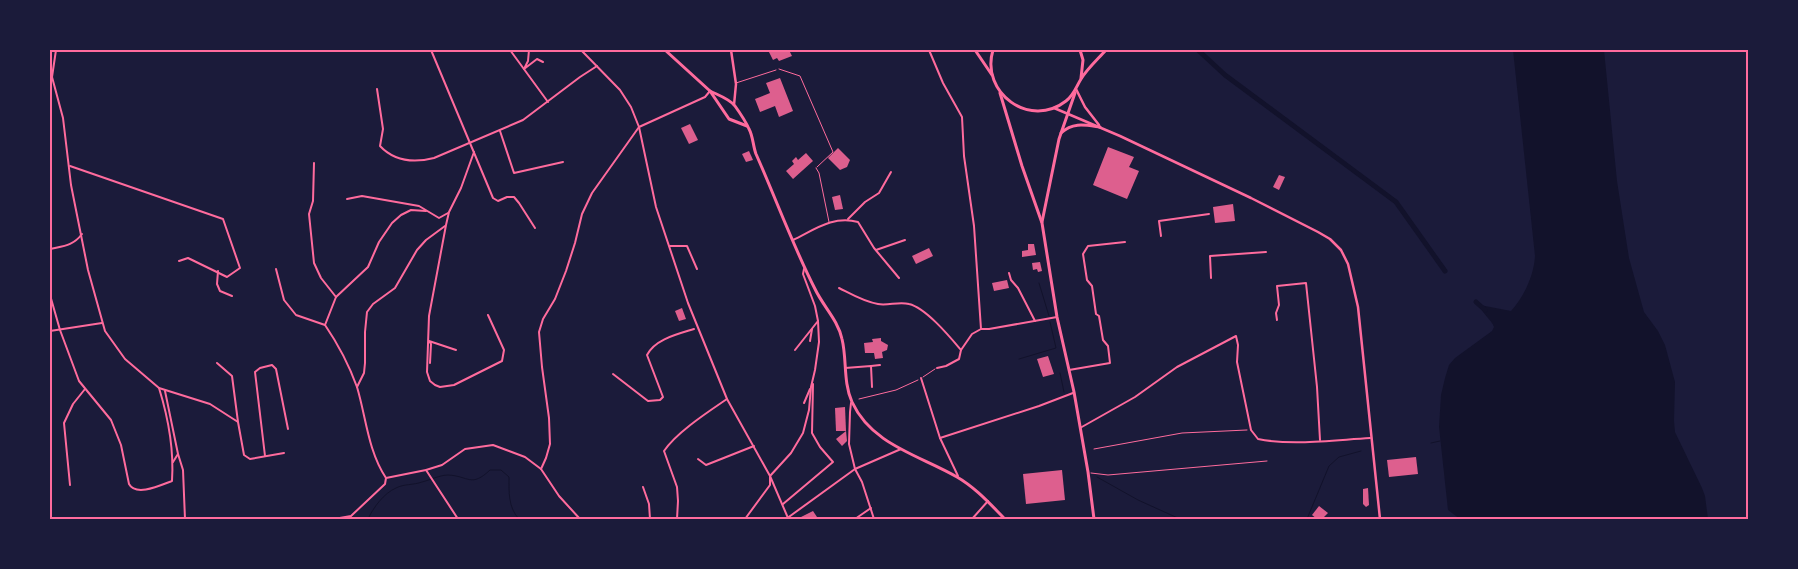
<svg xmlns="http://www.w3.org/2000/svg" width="1798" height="569" font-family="Commissioner,sans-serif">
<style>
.water{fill:#12122b}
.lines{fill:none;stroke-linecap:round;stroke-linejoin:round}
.stream{stroke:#12122b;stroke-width:1}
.canal{stroke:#12122b;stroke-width:5}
.building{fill:#dd5f8e}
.path{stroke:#ff6b9d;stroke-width:1}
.service{stroke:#ff6b9d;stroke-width:1}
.minor{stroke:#ff6b9d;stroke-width:2}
.tertiary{stroke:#ff6b9d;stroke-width:2.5}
.secondary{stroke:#ff6b9d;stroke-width:3}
.primary{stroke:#ff6b9d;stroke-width:3}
.neatline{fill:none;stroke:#ff6b9d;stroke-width:2}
</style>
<rect width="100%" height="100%" fill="#1b1b3a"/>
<path class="water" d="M1513,50H1604L1617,181L1629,258L1644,312L1658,331L1665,345L1675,382L1674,421L1675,432L1702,488L1705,496L1708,519H1460L1448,510L1439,427L1441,395L1445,378L1449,365L1455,358L1492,331L1494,327C1491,319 1481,313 1480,305L1511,311C1524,297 1534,275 1535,256Z"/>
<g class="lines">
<g class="stream">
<path d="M1039,283L1049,316"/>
<path d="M1019,359L1056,348L1050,322"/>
<path d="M1060,373L1064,392"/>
<path d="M1431,443L1440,441"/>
<path d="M1097,477L1138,500L1180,519"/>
<path d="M368,519C373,508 384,493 396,488C403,484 414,485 422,482C430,480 440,475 448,475C469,476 471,488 490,470H501L509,477C509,491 508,508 519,519"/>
<path d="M1307,519L1329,466L1339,457L1361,451"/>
</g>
<g class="canal">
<path d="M1198,50L1225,75L1396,202L1445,271"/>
<path d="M1476,302L1485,310"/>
</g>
</g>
<g class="building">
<path d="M768,50H789L792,56L779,61L777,58L773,60Z"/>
<path d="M780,78L793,111L779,117L775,106L760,112L755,99L770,93L766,83Z"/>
<path d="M690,124L698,140L689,144L681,128Z"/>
<path d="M1108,147L1134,157L1129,167L1139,171L1127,199L1093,185Z"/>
<path d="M838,148L850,160L847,167L840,170L828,158Z"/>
<path d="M749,151L753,160L746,162L742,154Z"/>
<path d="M806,153L813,161L793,179L786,171L794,164L792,161L796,157L798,160Z"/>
<path d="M1279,175L1285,177L1279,190L1273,187Z"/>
<path d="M840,195L843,209L835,210L832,197Z"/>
<path d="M1233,204L1235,221L1215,223L1213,207Z"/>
<path d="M1028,244H1034L1036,255L1022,257V251L1028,250Z"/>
<path d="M929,248L933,256L916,264L912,256Z"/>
<path d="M1040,262L1042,271L1038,272L1037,269L1033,270L1032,263Z"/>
<path d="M1007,280L1009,288L994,291L992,283Z"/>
<path d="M682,308L686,319L679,321L675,311Z"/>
<path d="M881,338V341L888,345L887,350L882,352L883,358L875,359L874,353H865L864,343L873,342L872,339Z"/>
<path d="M1048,356L1054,374L1043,377L1037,359Z"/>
<path d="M845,407L846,431H836L835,408Z"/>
<path d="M846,431L847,441L842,446L836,439Z"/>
<path d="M1416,457L1418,474L1389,477L1387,460Z"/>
<path d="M1062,470L1065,500L1026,504L1023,474Z"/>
<path d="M1368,488L1369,505L1366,507L1363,504V489Z"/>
<path d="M1319,506L1328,513L1322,519H1317L1312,515Z"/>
<path d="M813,511L817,517L813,519H802L801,517Z"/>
</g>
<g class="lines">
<g class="path">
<path d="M779,69L800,76L833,152L817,167"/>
<path d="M923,377L935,369"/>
<path d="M859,399L896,390L918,380"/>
<path d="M1094,449L1182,433L1247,430"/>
<path d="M1091,473L1108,475L1267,461"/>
</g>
<g class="service">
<path d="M736,83L776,70"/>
<path d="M816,168L819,173L829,222"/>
</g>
<g class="minor">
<path d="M56,50L52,77L63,118L71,185L88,270L105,331L125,359L159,388L210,404L238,422"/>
<path d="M431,50L493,198L498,201L507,197H514L519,203L535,228"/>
<path d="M510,50L548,102"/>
<path d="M529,50L528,61L524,69L537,59L543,62"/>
<path d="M581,50L620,90L631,107L639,127L656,207L688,303L727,399L770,476L788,518"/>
<path d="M929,50L943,83L962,117L964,156L974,226L981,329"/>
<path d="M377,89L383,129L380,146C395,162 414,163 434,158L523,120L580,77L597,66"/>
<path d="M500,131L514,173L563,162"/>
<path d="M474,152L461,188L449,212L446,225L429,316L427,372L430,381L435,385L440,387L454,385L502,361L504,350L488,315"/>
<path d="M314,163L313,201L309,214L314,263L321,278L336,297"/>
<path d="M70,166L223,219L240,268L227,277L188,258L179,261"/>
<path d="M347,199L362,196L419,206L439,218L448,213"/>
<path d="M848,219L865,202L879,193L891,172"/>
<path d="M1161,236L1159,221L1209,214"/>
<path d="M793,240C814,230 833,215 858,222L874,248L899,278"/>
<path d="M670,246H687L697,269"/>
<path d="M50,249C63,246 73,246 82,234"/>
<path d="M876,250L905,240"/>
<path d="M276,269L284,300L296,315L325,325"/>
<path d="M218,271L217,284L220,291L232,296"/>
<path d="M1009,273L1011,280L1018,288L1035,321"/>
<path d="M1211,278L1210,256L1266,252"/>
<path d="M839,288C851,294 864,302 878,304C888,306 899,301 909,304C926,308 950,337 961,350L959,359L946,366L937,368"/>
<path d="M50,295L60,330L79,381L111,420L121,445L129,484C136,497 161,485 172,481C174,451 168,417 159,388"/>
<path d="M1277,320L1276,313L1279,305L1277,286L1306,283L1317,387L1320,440"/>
<path d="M981,329H989L1057,317"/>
<path d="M50,331L102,323"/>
<path d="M810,341L812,329"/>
<path d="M795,350L818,321"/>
<path d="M961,350L972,334L981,329"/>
<path d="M217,363L232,376L238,422L244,455L250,459L284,453"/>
<path d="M430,363L431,344L429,341L456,350"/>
<path d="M871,366L880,365"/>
<path d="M845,368L871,366L872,387"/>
<path d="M1069,370L1110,363L1108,346L1103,340L1099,316L1096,314L1092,286L1087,280L1083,254L1088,246L1125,242"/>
<path d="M613,374L648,401L660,400L663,397L647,355C655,339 678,334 694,329"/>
<path d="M921,378L940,438L958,476"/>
<path d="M357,387L364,373L365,363V332L367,312L373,304L395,288L417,250L426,240L445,226"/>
<path d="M165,391L178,454L183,470L185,519"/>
<path d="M804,403L810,389"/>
<path d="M851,403L850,412L849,444L855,469L862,482L874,519"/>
<path d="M1080,428L1135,397L1177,367L1236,336L1238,345L1237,362L1251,430L1258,439C1292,446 1335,440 1370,438"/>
<path d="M940,438L1039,406L1073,393"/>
<path d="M265,456L255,372L260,368L272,365L276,369L288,429"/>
<path d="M698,459L706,465L754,446"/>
<path d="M173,462L178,454"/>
<path d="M541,469L546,458L550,444L549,418L542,367L539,332L543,319L555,299L566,271L575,243L582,214L592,193L639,127L705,97L710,91"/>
<path d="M426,470L458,519"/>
<path d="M386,478C368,451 366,417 357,387C349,365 338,344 325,325L336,297L368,267L379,242L392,223L401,215L411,210L426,211"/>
<path d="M70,485L64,423L73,404L85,389"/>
<path d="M643,487L649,504L650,519"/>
<path d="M783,504L833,462L820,447L812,433L813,384"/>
<path d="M334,519L351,516L385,484L386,478L426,470L442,465L465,449L493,445L525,457L541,469L559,496L580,519"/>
<path d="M677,519L678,501L677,487L664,451C677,432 708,412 727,399"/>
<path d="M745,519L770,485V476L791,453L803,433L809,410L811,387L815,370L819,342L818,321L815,306L803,274L804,269"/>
<path d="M786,519L855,469L901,449"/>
<path d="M855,519L871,508"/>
<path d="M972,519L988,501"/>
</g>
<g class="tertiary">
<path d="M731,50L736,84L734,105"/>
<path d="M1076,89L1085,107L1099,125"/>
<path d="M1054,108L1120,136L1251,198L1318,232L1330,239L1341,250L1348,264L1358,307L1380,519"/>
</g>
<path class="secondary" d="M975,50L992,75"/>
<g class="primary">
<path d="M665,50L710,91L729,119L747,126"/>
<path d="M993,50C980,93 1030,129 1066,101C1074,95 1076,87 1081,79C1087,69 1098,59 1106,50"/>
<path d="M1080,50L1083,60L1081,78"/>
<path d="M710,91C718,95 730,99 735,106C740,113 746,122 749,129C753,136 753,146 756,154C776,199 793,246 815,289C823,306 838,320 842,339C847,359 843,382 852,402C872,445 919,455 957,477C976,488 990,504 1005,519"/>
<path d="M1000,93L1022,166L1042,223L1057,317L1074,392L1088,472L1094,519"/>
<path d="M1061,133C1073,122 1085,125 1100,127"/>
<path d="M1042,222L1059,139L1075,93"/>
</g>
</g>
<rect width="1798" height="569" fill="none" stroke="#1b1b3a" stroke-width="102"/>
<rect x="51" y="51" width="1696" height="467" class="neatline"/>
</svg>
